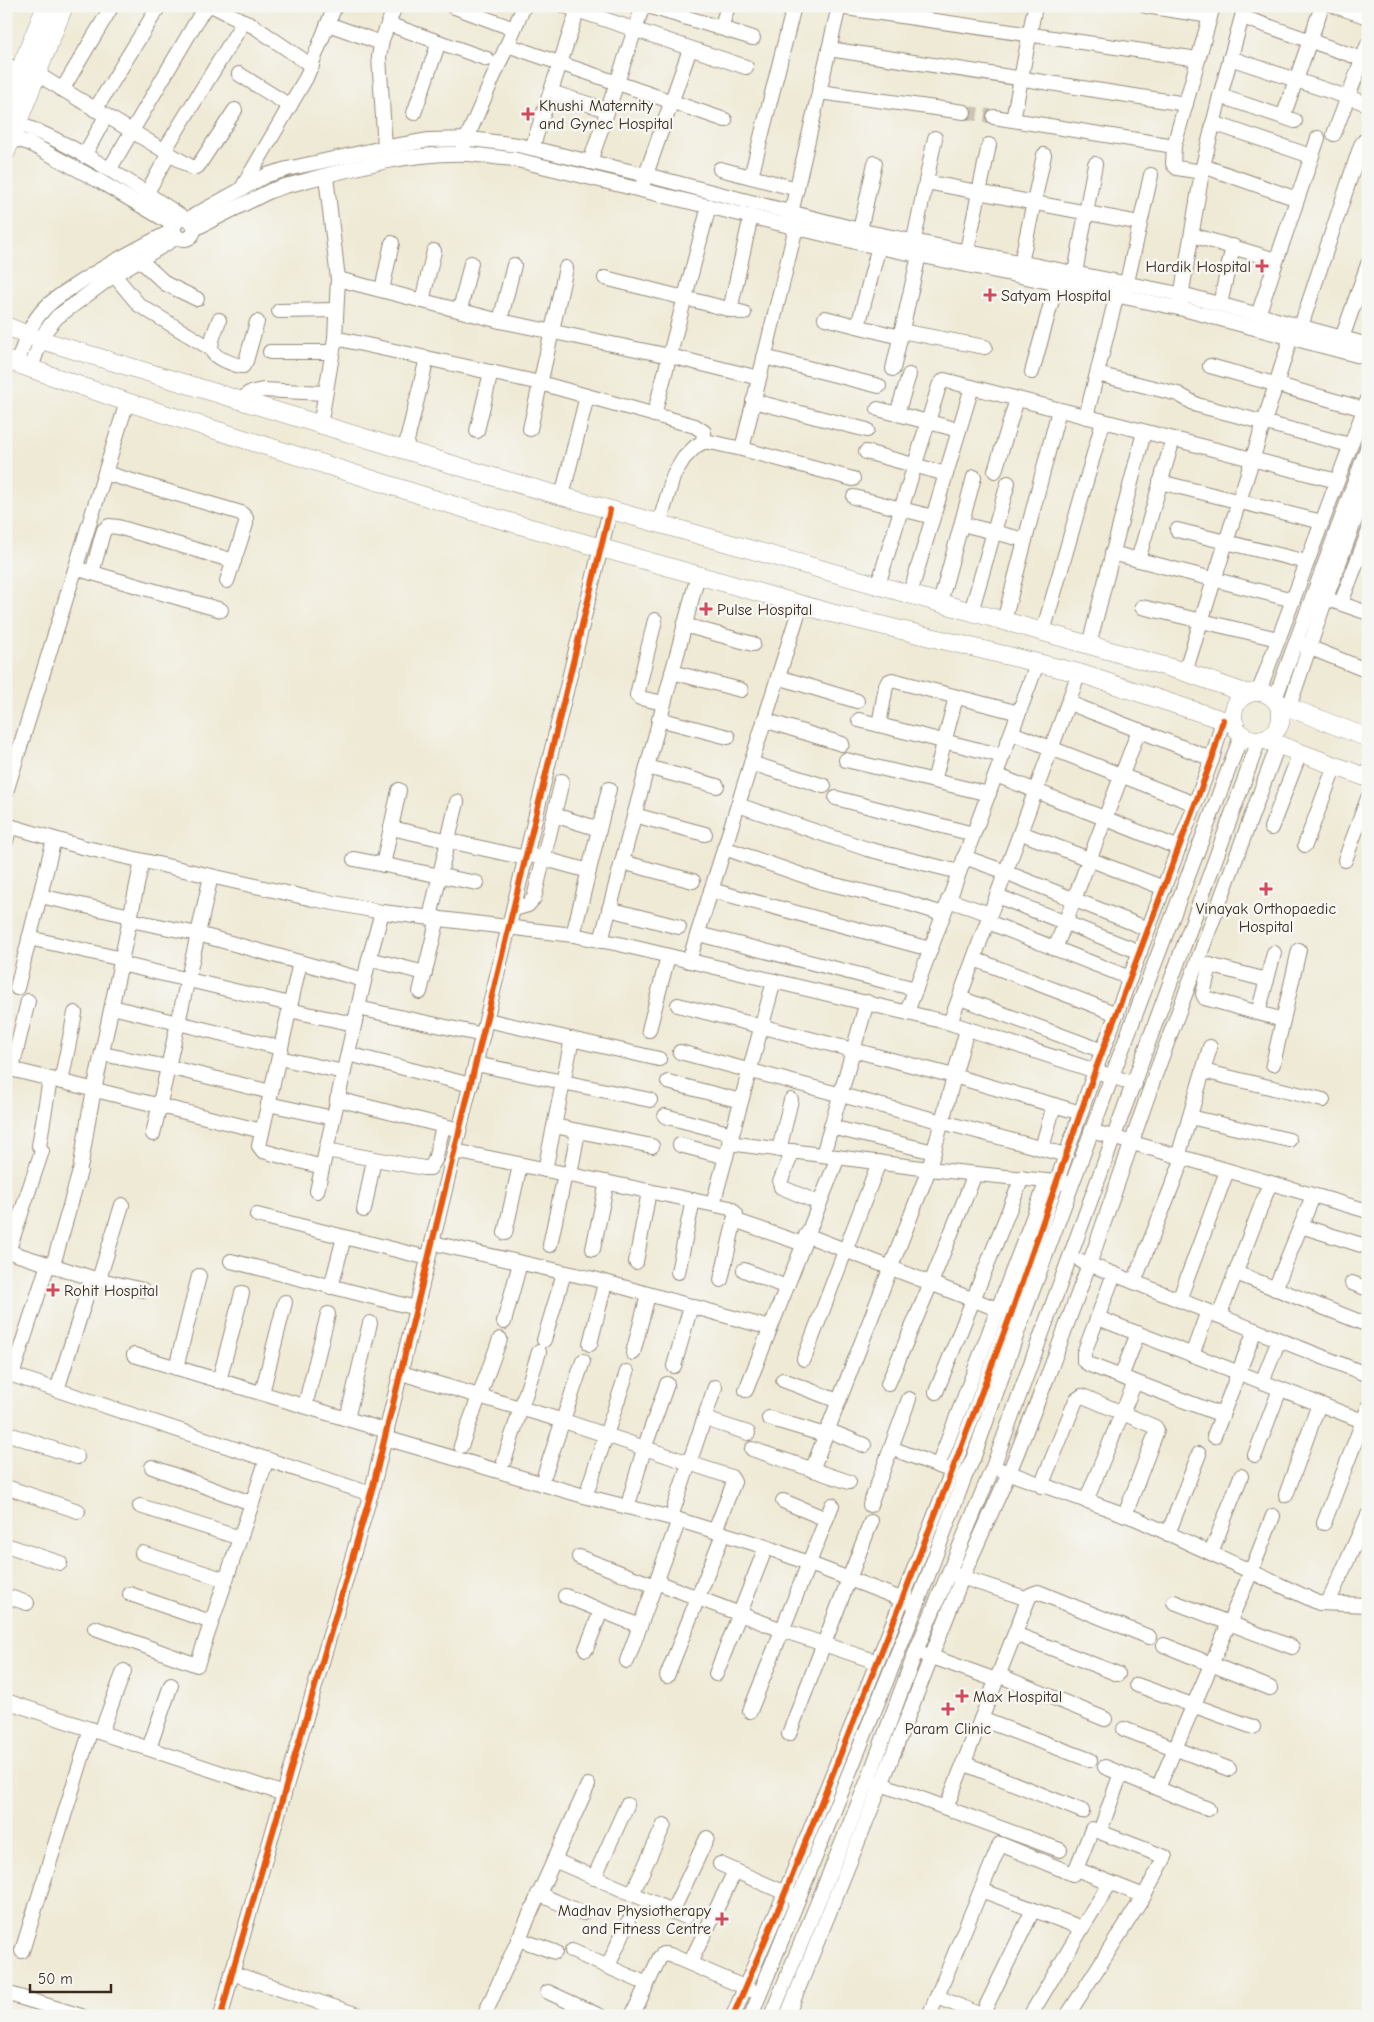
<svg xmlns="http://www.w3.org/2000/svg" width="1374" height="2022" font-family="'Comic Neue',sans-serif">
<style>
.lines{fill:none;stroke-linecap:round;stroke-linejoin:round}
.minor-tunnel{stroke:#cbc4b0;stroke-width:14;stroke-dasharray:14 7;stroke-linecap:butt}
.minor-casing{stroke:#958a7a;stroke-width:16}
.major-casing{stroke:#958a7a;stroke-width:19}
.minor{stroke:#fff;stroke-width:14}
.major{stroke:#fff;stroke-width:18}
.cycleway-casing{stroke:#f6f6f2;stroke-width:9}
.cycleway{stroke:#e8590c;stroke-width:6}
.poi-dot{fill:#d1495b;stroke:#f6f6f2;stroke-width:2}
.labels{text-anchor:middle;stroke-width:5;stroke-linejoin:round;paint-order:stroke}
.poi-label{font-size:16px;fill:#3b2a1e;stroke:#f6f6f2;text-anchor:start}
</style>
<rect width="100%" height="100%" fill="#f6f6f2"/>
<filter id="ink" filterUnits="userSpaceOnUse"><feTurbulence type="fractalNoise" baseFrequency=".02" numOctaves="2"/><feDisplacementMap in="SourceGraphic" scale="10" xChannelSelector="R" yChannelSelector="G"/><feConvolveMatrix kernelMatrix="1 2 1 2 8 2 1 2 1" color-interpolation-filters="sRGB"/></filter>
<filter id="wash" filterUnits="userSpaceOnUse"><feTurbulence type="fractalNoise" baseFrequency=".0096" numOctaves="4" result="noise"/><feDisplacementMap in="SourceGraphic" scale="20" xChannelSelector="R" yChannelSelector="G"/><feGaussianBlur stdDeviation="1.12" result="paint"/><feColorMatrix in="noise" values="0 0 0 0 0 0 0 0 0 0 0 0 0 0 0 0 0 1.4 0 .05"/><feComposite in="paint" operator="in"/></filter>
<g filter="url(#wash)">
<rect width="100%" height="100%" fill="#efead5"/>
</g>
<g filter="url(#ink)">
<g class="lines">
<path class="minor-tunnel" d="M964,112L994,117"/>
<defs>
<g id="minor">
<path d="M213,6L255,27L312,66"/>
<path d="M452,6L514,29"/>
<path d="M565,6L746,67"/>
<path d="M648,6L753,38"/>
<path d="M1146,6L1210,16"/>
<path d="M1335,6L1368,17"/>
<path d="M839,7L1198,59"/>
<path d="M1242,17L1368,61"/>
<path d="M328,24L381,43"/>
<path d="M388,24L487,59"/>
<path d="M721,28L728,6"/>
<path d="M507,45L725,120"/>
<path d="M829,49L1186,104"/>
<path d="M1230,58L1368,104"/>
<path d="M6,65L21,71"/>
<path d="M37,74L193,168L198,166L235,110"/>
<path d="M239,74L290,106"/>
<path d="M62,90L112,6"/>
<path d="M551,92L607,110"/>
<path d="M819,92L964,112"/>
<path d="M1220,96L1295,121"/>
<path d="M95,110L159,6"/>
<path d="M414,113L439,42"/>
<path d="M994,117L1174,146"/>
<path d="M1283,117L1322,6"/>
<path d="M6,120C69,139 129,182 184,218"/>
<path d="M1013,120L1035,6"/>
<path d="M1213,123L1311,156"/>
<path d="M1334,134L1368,44"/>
<path d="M6,136L29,143L101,182L174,225"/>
<path d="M385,147L379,57L382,40L395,6"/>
<path d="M463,147L524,6"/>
<path d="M532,148L579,6"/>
<path d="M164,151L244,21"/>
<path d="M84,156L106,116"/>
<path d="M590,162L643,6"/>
<path d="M1203,166L1297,199"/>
<path d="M720,169L797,189"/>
<path d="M109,170L202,12L209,6"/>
<path d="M1202,172L1177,168L1173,164L1174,146L1213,6"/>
<path d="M751,177L794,6"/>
<path d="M926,182L1140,223"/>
<path d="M643,183L690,49"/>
<path d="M242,188L306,78L335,6"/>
<path d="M146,194L169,154"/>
<circle cx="184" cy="229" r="10"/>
<path d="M188,219L267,175L287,169L383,148L429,140L471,139L518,145L646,175L867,232L1189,296L1368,345"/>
<path d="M789,222L839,6"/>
<path d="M194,229L270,191L285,186C343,171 406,152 467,154C483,155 498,158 513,159L864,244L1183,309L1368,358"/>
<path d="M860,230L875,163"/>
<path d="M1192,235L1276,260"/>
<path d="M912,249L935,138"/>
<path d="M140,260L166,284L197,299"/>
<path d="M965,260L989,145"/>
<path d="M1021,263L1044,155"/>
<path d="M1075,273L1095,164"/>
<path d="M114,275L139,305L210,348"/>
<path d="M605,278L744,313"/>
<path d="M338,279L500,321L670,356L759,378"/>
<path d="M382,290L392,243"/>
<path d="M1125,291L1151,175"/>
<path d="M422,301L434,251"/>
<path d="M1180,303L1203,166L1220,96L1245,6"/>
<path d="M1220,304L1233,246"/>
<path d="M460,310L471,263"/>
<path d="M730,310L751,216"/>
<path d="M279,311L336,310"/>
<path d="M1258,315L1318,138"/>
<path d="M825,318L900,337"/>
<path d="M219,320C214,337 202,352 224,360C231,363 236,366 243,366L246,361L257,322"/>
<path d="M500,321L514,265"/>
<path d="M858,326L879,246"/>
<path d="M1301,326L1361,145L1364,141H1368"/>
<path d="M901,331L985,347"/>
<path d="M335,338L540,383L695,426L704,432L703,442"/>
<path d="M1342,338L1368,264"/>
<path d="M270,352H332"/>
<path d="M764,357L879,386"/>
<path d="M17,364C23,347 28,329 39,315C47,304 59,296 71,288C104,266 138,248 174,230"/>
<path d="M1210,366L1364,409"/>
<path d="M31,368L41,340L47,329L57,317L114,275L174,239"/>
<path d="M893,369L919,255"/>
<path d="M1032,372L1057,282"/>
<path d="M1097,374L1178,394L1197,405L1350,445"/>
<path d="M241,401L249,393L263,390L324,393"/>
<path d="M753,401L867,430"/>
<path d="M878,409L959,430"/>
<path d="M897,414L909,375"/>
<path d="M654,415L709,206"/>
<path d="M1086,417L1117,294"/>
<path d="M320,426L335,338L338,279L326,176"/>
<path d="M530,429L566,268"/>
<path d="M477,431L491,372"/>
<path d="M405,449L427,358"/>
<path d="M742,449L796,227"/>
<path d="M866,452L946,474"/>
<path d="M995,471L1017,399"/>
<path d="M105,473L241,513L246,518V524L227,581"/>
<path d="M1160,482L1322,522"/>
<path d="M562,496L587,396"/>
<path d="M854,497L933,517"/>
<path d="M659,524L674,474L684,458L696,446L703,442H710L742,449L853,479"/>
<path d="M962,524L1025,540"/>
<path d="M1177,530L1307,562"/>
<path d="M1112,553L1293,600"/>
<path d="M1138,560L1173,439"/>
<path d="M82,570L221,610"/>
<path d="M92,573L102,536L104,530L109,526L118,527L234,561"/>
<path d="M878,585L939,386L944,380L1337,481"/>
<path d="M910,594L972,387"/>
<path d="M1333,601L1368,613"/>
<path d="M940,603L974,477"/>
<path d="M1341,603L1368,533"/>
<path d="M1142,607L1278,639"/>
<path d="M971,612L1008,483"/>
<path d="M655,620L637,695L640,698L664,703"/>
<path d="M1004,621L1059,410"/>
<path d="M684,625L753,644"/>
<path d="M1043,632L1103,422"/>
<path d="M1301,644L1368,671"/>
<path d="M1089,645L1144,432"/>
<path d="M672,672L741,690"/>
<path d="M1185,672L1291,337"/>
<path d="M778,677L857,701"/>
<path d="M1259,691L1368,399"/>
<path d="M1275,699L1368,446"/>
<path d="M1069,703L1212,759"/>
<path d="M1289,707L1326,598L1368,485"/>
<path d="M659,719L728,737"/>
<path d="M764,720L842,744"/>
<path d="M859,720L1003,756"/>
<path d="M879,725L886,686L888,682L892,680L1019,713"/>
<path d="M1012,733L1195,804"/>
<path d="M846,760L989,794"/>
<path d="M751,763L824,786"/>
<path d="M647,767L717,786"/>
<path d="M996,775L1179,848"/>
<path d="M934,781L956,697"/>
<path d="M6,792L127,402"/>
<path d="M836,798L973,834"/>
<path d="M738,805L867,849L959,872"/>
<path d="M554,815L599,829"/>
<path d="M634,815L705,834"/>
<path d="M6,825L82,847L313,899L382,912L573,935L619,944L950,1023L1135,1084"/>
<path d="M391,828L526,858"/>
<path d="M1271,828L1300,753"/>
<path d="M1029,836L1164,888"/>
<path d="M6,841L10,826"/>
<path d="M1305,845L1335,766"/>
<path d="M724,848L822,882L895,899L943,914"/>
<path d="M534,856L589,871"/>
<path d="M964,857L1006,872"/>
<path d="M354,859L477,883"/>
<path d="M1345,860L1368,798"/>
<path d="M622,862L693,881"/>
<path d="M383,865L399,790"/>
<path d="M1015,876L1148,929"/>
<path d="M711,890L930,949"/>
<path d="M40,896L131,916"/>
<path d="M997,896L1140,952"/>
<path d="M948,900L990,914"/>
<path d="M514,909L528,905L534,898L562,781"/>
<path d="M609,909L679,927"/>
<path d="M430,917L457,802"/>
<path d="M130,920L198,934L364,980"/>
<path d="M988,922L1130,978"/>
<path d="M698,934L916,989"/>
<path d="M573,935L609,789"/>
<path d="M29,938L122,959"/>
<path d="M601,941L698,575"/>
<path d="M1055,949L1139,730"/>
<path d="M369,959L425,973"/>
<path d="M974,959L1117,1014"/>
<path d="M689,961L801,604"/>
<path d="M300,962L259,1146L263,1151L322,1167"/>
<path d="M1201,963L1267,980"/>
<path d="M121,964L290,1004"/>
<path d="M1210,965L1203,994L1205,998L1283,1020"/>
<path d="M17,988L54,839"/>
<path d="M420,992L438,918"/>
<path d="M960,998L1103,1051"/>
<path d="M678,1005L954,1076L1081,1113"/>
<path d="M112,1007L281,1048"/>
<path d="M358,1008L483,1035"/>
<path d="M289,1010L354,1024"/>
<path d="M907,1012L1037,664"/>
<path d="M1258,1013L1274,953"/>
<path d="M487,1020L659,1059"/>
<path d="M950,1023L1079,673"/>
<path d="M649,1030L668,956"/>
<path d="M680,1052L1066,1155"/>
<path d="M102,1054L168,1067L271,1092"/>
<path d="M348,1054L471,1085"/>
<path d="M279,1058L344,1072"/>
<path d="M476,1064L650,1100"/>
<path d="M1273,1064L1299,950"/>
<path d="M6,1068L262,1131"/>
<path d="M12,1069L28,1001"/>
<path d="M1203,1071L1323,1100"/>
<path d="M61,1082L75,1013"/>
<path d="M668,1082L741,1101"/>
<path d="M337,1099L452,1128"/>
<path d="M268,1104L333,1118"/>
<path d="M665,1116L732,1134"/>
<path d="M1190,1117L1289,1140"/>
<path d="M554,1126L652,1146"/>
<path d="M831,1127L934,1152"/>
<path d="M1091,1131L1368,1211"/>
<path d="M153,1134L211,876"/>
<path d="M729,1143L929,1169L1066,1183"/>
<path d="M680,1145L726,1157"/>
<path d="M39,1146L50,1079"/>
<path d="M1042,1148L1054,1105"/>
<path d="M326,1150L424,1168H430L435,1160L443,1126"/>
<path d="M779,1150L791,1100"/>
<path d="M455,1151L730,1208L736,1214L721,1280"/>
<path d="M793,1151L780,1182L781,1187L819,1203"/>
<path d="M823,1155L867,1002"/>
<path d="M1178,1157L1210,1047"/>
<path d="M81,1164L89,1115L142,861"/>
<path d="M545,1170L572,1039"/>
<path d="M570,1175L578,1131"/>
<path d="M317,1191L369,959L382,912"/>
<path d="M713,1204L774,981"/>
<path d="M364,1210L374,1159"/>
<path d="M257,1215L428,1258"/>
<path d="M734,1220L803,1244"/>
<path d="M1301,1226L1368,1247"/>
<path d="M505,1233L520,1165"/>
<path d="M806,1235L1005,1312"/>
<path d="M433,1243L594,1279L770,1328"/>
<path d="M550,1245L565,1174"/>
<path d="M593,1249L607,1182"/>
<path d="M6,1251L92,1278L143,1290"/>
<path d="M8,1252L42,1151"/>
<path d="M231,1261L416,1308"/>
<path d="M1081,1261L1368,1375"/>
<path d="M636,1262L649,1191"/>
<path d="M53,1265L80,1171"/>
<path d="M744,1270L786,1287"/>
<path d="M678,1272L693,1200"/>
<path d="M1236,1273L1368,1325"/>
<path d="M1114,1274L1084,1353V1361L1090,1365L1222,1415"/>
<path d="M99,1279L122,1205"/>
<path d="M1134,1282L1183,1158"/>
<path d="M1352,1283L1368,1289"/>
<path d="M331,1287L344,1237"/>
<path d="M1275,1289L1313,1196"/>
<path d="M1179,1300L1227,1171"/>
<path d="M1219,1316L1270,1183"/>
<path d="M1098,1318L1368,1423"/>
<path d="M504,1322L520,1263"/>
<path d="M544,1340L564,1273"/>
<path d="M590,1344L605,1283"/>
<path d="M633,1353L648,1295"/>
<path d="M134,1355L387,1431"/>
<path d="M1192,1355L1208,1311"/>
<path d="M804,1359L879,1162"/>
<path d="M674,1366L691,1306"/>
<path d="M176,1368L199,1276"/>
<path d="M6,1373L371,1494"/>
<path d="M401,1373L564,1421L731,1477L734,1482L715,1531"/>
<path d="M12,1375L48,1264"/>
<path d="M1121,1377L1138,1333"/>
<path d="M783,1380L838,1401"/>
<path d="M219,1381L242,1293"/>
<path d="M1262,1382L1279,1340"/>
<path d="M888,1384L931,1283L975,1174"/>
<path d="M57,1390L92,1278"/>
<path d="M746,1390L838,1157"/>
<path d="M936,1392L1022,1178"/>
<path d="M262,1393L285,1302"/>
<path d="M305,1406L328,1314"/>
<path d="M769,1418L825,1435"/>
<path d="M347,1419L370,1323"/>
<path d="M705,1419L748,1433"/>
<path d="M827,1430L864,1445"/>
<path d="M6,1433L77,1457"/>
<path d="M1214,1436L1255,1330"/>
<path d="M385,1438L584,1496L679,1520L766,1547L909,1602"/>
<path d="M461,1446L500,1339"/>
<path d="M891,1448L944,1468"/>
<path d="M752,1449L849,1482"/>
<path d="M1255,1455L1280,1389"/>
<path d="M504,1461L539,1352"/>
<path d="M938,1466L1047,1181"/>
<path d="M152,1467L251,1503"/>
<path d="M812,1470L929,1169L967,1029"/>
<path d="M1001,1470L1137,1519L1319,1603L1368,1605"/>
<path d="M545,1473L583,1361"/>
<path d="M589,1486L627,1372"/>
<path d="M1041,1486L1076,1400L1082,1396L1085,1397L1155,1427L1157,1430L1125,1515"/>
<path d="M6,1487L78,1511"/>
<path d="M1286,1495L1319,1404"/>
<path d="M630,1498L644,1449L667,1384"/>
<path d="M783,1501L826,1519"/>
<path d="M1086,1501L1135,1382"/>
<path d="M870,1505L909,1399"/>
<path d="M140,1506L240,1538"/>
<path d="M674,1508L715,1387"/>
<path d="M1324,1523L1368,1408"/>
<path d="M1168,1534L1199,1454"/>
<path d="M6,1545L60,1563"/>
<path d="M142,1553L226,1580"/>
<path d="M1211,1553L1241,1476"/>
<path d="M579,1557L655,1586"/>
<path d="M955,1575L1028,1599"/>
<path d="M656,1582L782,1630L877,1662"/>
<path d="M130,1594L211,1622"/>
<path d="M6,1596L27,1603"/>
<path d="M565,1596L640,1626"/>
<path d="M1174,1602L1292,1647"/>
<path d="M1328,1603L1368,1515"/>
<path d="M95,1628L197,1665L267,1459"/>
<path d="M1015,1634L1118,1674"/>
<path d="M1164,1645L1270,1688"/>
<path d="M586,1649L601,1611"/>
<path d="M924,1654L996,1680"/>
<path d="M627,1661L679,1520"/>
<path d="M716,1674L766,1547"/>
<path d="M998,1675L1105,1719"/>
<path d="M667,1676L723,1534"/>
<path d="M1137,1685L1253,1727"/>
<path d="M6,1701L284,1794"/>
<path d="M750,1711L832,1505"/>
<path d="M981,1719L1090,1760"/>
<path d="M1124,1729L1229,1769"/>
<path d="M101,1732L124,1671"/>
<path d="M789,1734L871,1522"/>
<path d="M149,1748L171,1685"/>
<path d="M963,1763L1082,1811"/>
<path d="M1105,1767L1208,1809"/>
<path d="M873,1781L1060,1850"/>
<path d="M1158,1788L1251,1572L1273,1516"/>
<path d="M946,1808L1030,1595L1038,1592L1149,1637"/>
<path d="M1103,1823L1121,1773"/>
<path d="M1092,1829L1165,1857L1144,1896L1076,1869Z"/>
<path d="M554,1860L686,1917"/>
<path d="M720,1864L792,1896"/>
<path d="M594,1878L627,1805"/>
<path d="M981,1890L1082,1928"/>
<path d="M538,1894L583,1913"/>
<path d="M632,1894L664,1825"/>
<path d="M672,1912L707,1838"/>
<path d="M518,1939L555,1952"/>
<path d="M22,1951L91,1729"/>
<path d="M572,1951L647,1984"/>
<path d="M690,1963L735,1871"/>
<path d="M608,1966L628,1922"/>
<path d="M232,1973L361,2016"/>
<path d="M548,1992L600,2016"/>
<path d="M6,1993L81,2016"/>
<path d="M938,1997L983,2016"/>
<path d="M982,2015L1033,1910"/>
<path d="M221,2016L232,1973L373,1486L610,510"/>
<path d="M484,2016L588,1785"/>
<path d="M632,2016L660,1957L663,1954L670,1955L751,1990"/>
<path d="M733,2016L785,1893L902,1600L952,1471L1011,1314L1095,1071L1212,759L1223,720"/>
<path d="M751,2016L917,1605L965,1476L973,1459L1022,1319L1115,1068L1242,734"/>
<path d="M771,2016L868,1780L916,1651L993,1467L1259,740"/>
<path d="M787,2016L881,1785L962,1578L1009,1473L1047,1378L1095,1248L1154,1078L1278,745"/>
<path d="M929,2016L1000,1844L1073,1874L1076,1869"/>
<path d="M1030,2016L1082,1928L1110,1883"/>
<path d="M1067,2016L1144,1896"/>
</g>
<g id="major">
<path d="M6,104L46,6"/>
<path d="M6,152L64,6"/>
<path d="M6,326L41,340L494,477L1185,672L1248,694"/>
<path d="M6,360L127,402L478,513L831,613L1079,673L1235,724"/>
<circle cx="1257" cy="716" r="24"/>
<path d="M1278,703L1368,738"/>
<path d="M1263,739L1368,778"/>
</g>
</defs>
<use href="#minor" class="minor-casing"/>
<use href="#major" class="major-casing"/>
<use href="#minor" class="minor"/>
<use href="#major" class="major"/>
<defs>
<g id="cycleway">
<path d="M221,2016L232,1973L373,1486L610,510"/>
<path d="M733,2016L785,1893L902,1600L952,1471L1011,1314L1095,1071L1212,759L1223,720"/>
</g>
</defs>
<use href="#cycleway" class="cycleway-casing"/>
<use href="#cycleway" class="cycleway"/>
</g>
</g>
<g class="poi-dot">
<path d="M525.5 106.5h5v5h5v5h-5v5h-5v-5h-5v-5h5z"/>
<path d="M1259.5 258.5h5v5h5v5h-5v5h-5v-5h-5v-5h5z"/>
<path d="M987.5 287.5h5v5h5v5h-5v5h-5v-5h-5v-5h5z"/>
<path d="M703.5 601.5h5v5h5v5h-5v5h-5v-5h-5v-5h5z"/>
<path d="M1263.5 881.5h5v5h5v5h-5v5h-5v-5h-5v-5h5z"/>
<path d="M50.5 1282.5h5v5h5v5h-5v5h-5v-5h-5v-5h5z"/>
<path d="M959.5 1688.5h5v5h5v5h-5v5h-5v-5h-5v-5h5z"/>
<path d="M945.5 1701.5h5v5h5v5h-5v5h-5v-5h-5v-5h5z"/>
<path d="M719.5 1911.5h5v5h5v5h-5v5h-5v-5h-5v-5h5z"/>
</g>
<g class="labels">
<g class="poi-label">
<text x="539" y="111">Khushi Maternity<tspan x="539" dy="18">and Gynec Hospital</tspan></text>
<text x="1251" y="272" text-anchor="end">Hardik Hospital</text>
<text x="1001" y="301">Satyam Hospital</text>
<text x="717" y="615">Pulse Hospital</text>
<text x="1266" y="914" text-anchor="middle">Vinayak Orthopaedic<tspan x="1266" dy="18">Hospital</tspan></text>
<text x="64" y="1296">Rohit Hospital</text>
<text x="973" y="1702">Max Hospital</text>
<text x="948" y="1734" text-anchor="middle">Param Clinic</text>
<text x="711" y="1916" text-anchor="end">Madhav Physiotherapy<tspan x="711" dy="18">and Fitness Centre</tspan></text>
</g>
</g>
<rect width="1374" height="2022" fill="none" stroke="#f6f6f2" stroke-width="25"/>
<path d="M30 1984v8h81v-8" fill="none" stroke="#3b2a1e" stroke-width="2.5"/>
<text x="38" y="1984" font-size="15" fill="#3b2a1e" stroke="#f6f6f2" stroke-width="4" paint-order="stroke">50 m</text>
</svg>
